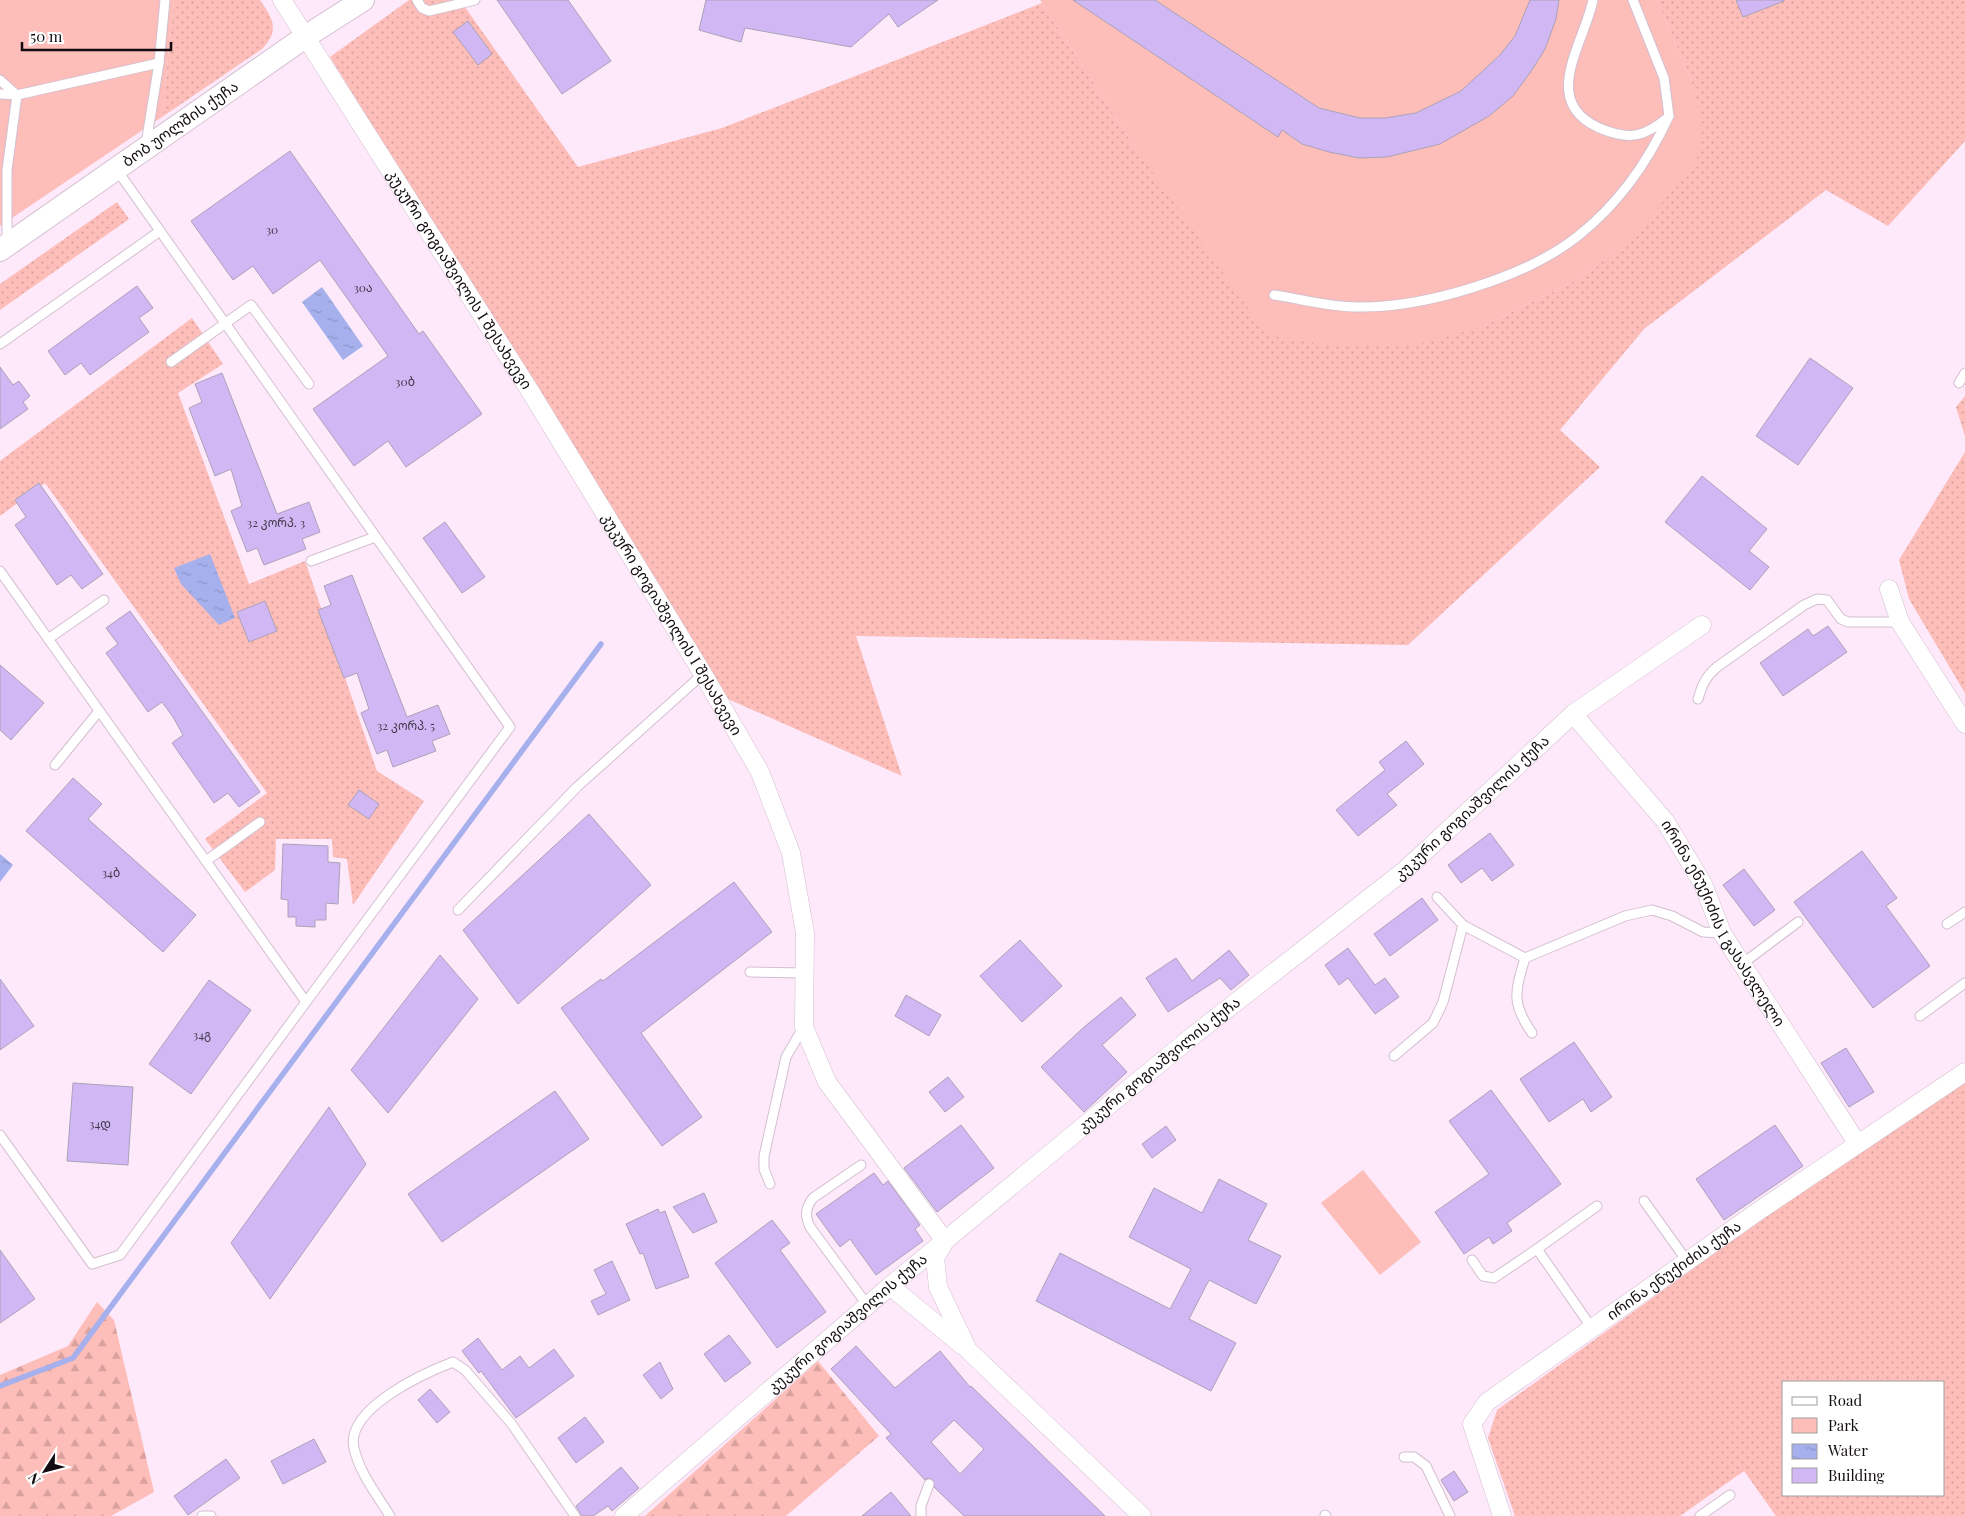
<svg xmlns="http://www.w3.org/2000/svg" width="1965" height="1516" font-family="'Playfair Display','Noto Sans Georgian',serif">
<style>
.grass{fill:url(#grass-dots);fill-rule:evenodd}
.forest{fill:url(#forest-firs)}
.park{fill:#fdbdb8}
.water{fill:url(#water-ripples)}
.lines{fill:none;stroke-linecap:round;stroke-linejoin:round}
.stream{stroke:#a5b0ec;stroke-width:5.5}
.building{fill:#d1b8f4;stroke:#aaa2b8;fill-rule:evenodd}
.service-casing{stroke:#d3bfd0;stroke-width:11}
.minor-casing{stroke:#d3bfd0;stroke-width:19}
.tertiary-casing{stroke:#d3bfd0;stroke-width:24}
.service{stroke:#fff;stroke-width:9}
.minor{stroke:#fff;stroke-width:18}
.tertiary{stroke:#fff;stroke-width:22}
.labels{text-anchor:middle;stroke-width:4;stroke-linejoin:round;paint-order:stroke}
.number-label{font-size:12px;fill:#42374a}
.street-label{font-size:15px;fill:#120c11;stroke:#fff}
</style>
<defs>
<pattern id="grass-dots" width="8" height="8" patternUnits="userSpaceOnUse" patternTransform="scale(1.25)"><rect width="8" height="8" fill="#fdbdb8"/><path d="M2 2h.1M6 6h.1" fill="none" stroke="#d8a19d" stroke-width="1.8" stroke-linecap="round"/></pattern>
<pattern id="forest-firs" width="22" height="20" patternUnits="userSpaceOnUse" patternTransform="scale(1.25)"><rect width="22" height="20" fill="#fdbdb8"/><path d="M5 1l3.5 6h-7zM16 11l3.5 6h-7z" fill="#d8a19d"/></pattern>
<pattern id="water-ripples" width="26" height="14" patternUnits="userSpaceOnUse" patternTransform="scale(1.25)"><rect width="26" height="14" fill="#a5b0ec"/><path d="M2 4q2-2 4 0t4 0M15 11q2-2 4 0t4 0" fill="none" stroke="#8d96c9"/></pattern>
</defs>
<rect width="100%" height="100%" fill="#fee9fb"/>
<g class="grass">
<path d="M174,0H260C273,19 280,30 262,49L162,117Z"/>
<path d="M409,0H460L578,167L722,128L1042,3L1138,152L1479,328L1572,282L1616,252L1692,82L1657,0H1965V141L1888,226L1826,190L1644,329L1560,430L1600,467L1408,645L856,636L902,776L728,699L330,57Z"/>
<path d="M117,202L129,219L0,310V284Z"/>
<path d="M192,318L223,364L178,393L249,584L305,561L377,771L424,801L353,905L347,859L333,857L332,839H276L275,870L245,892L205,839L267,793L45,483L0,516V461Z"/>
<path d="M1965,396V436L1956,407Z"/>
<path d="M1965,452V693L1909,599L1899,560Z"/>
<path d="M1965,1079V1516H1776L1744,1471L1680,1516H1515L1488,1438L1497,1410L1812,1183ZM1784,1382H1944V1495H1784Z"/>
</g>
<g class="forest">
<path d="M97,1302L114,1320L154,1492L111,1516H0V1375L68,1346Z"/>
<path d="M818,1361L879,1436L786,1516H645Z"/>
</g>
<g class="park">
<path d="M0,0H174L162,117L0,226Z"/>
<path d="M1040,0H1657L1692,82L1703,128L1697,159L1659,207L1616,252L1572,282L1479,328L1421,343L1342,347L1267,335L1138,152Z"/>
<path d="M1363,1170L1421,1242L1380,1275L1321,1203Z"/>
</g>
<g class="water">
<path d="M322,287L363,346L343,360L302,302Z"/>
<path d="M210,554L235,618L219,625L181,584L174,568Z"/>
<path d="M0,854L13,865L0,882Z"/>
</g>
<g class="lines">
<path class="stream" d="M0,1386L73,1358L601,644"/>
</g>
<g class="building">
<path d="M497,0H568L611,61L562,94Z"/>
<path d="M706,0H938L898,27L889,14L851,47L745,28L741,42L699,30Z"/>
<path d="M1073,0H1155L1319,108L1360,118H1385L1416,113L1461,91L1500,55L1515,36L1530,0H1559L1556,19L1545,49L1532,70L1513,96L1489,116L1440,144L1387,157L1359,158L1329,152L1302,144L1282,130L1278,137Z"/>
<path d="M1736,0H1784V1L1743,17Z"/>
<path d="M468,21L492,54L478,65L453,32Z"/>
<path d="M290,151L419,334L423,331L482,414L406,467L388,441L354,466L313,409L388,356L320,260L273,294L253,266L233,280L191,221Z"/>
<path d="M137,286L153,308L139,318L149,332L90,375L81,363L65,375L48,351Z"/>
<path d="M1810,358L1853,388L1798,465L1756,436Z"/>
<path d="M0,367L13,385L19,381L30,396L23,402L28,409L0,429Z"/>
<path d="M222,373L277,514L309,502L320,532L302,539L306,549L264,565L257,548L247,552L231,511L242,506L231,469L215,476L189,408L202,402L195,384Z"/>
<path d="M1702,476L1767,529L1749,551L1769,567L1750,590L1665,522Z"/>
<path d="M39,483L103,574L82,589L71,575L57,585L15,525L26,517L15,500Z"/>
<path d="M445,522L485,577L462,593L423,538Z"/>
<path d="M352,575L407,717L438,705L450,734L432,741L436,751L393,767L387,750L377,754L361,713L369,709L357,673L344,678L318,610L331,605L324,586Z"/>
<path d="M265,601L277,631L249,642L237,612Z"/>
<path d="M130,611L260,792L239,807L228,793L214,803L172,743L183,735L173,717L162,702L148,712L106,653L118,644L106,628Z"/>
<path d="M1828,626L1847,652L1783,696L1760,663L1808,629L1813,636Z"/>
<path d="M0,665L44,703L11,740L0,730Z"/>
<path d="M1406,741L1424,764L1387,794L1397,805L1358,836L1336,810L1385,770L1379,762Z"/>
<path d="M73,778L102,804L88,819L196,915L163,952L26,831Z"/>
<path d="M359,790L379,804L369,819L348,805Z"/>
<path d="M589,814L651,885L518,1004L463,930Z"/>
<path d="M1490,833L1514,865L1492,881L1482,868L1461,883L1448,865Z"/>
<path d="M283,844L328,846V862L340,863L338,904L326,903V920H315V927L296,926V917H288V900L281,899Z"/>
<path d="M1862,851L1897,898L1886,906L1930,966L1873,1008L1794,902Z"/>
<path d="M1744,869L1775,910L1754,926L1723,885Z"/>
<path d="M734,882L772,932L641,1033L702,1117L662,1146L561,1008L601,979L603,981Z"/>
<path d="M1422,898L1438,920L1390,956L1374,934Z"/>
<path d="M1020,940L1062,986L1022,1022L980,976Z"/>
<path d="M1348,948L1375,985L1385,978L1399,997L1375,1014L1348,978L1339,985L1325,965Z"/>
<path d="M1229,950L1249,975L1231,990L1220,978L1168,1012L1146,978L1176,958L1192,981Z"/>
<path d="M440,955L478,999L388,1113L351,1070Z"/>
<path d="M0,979L34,1026L0,1050Z"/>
<path d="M209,980L251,1010L191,1094L149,1064Z"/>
<path d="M906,995L941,1015L929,1036L895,1016Z"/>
<path d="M1121,997L1136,1015L1102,1045L1127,1072L1084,1112L1041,1067L1084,1027Z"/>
<path d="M1574,1042L1612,1097L1591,1112L1583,1099L1549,1122L1520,1079Z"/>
<path d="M1846,1048L1874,1092L1849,1107L1821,1063Z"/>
<path d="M948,1077L964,1097L945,1112L929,1092Z"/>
<path d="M73,1083L133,1087L128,1165L67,1161Z"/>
<path d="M1491,1090L1561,1184L1507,1223L1512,1231L1493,1244L1489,1237L1464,1254L1435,1212L1489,1174L1449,1121Z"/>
<path d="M555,1091L589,1139L442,1242L408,1194Z"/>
<path d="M329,1107L366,1164L270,1299L231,1243Z"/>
<path d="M961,1125L994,1168L937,1212L904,1168Z"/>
<path d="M1775,1125L1803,1166L1724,1220L1696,1179Z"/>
<path d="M1166,1126L1176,1140L1152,1158L1142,1144Z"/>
<path d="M874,1173L883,1185L888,1181L920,1225L915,1229L923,1241L876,1275L850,1239L840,1247L816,1214Z"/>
<path d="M1219,1179L1267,1204L1248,1240L1281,1256L1256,1304L1209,1280L1189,1319L1236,1343L1211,1391L1036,1301L1060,1253L1170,1309L1191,1269L1129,1237L1154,1188L1202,1213Z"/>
<path d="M704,1193L717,1222L693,1233L673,1207Z"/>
<path d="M658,1209L660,1213L665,1211L689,1277L656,1289L643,1253L640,1254L626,1224Z"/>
<path d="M772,1220L790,1243L780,1250L826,1312L777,1348L715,1263Z"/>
<path d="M0,1250L35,1299L0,1323Z"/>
<path d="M612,1261L630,1300L598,1315L591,1301L606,1294L594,1270Z"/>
<path d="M729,1335L751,1363L725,1382L704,1354Z"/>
<path d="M478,1338L502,1370L520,1356L529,1368L554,1349L574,1376L516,1418L481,1371L479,1373L462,1351Z"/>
<path d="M856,1346L895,1388L940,1351L970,1387L971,1386L1105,1516H964L934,1487L933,1480L928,1478L925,1480L886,1438L891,1434L831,1369ZM954,1420L984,1449L960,1474L931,1442Z"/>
<path d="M660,1362L673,1389L661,1399L643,1375Z"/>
<path d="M430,1389L450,1412L437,1423L418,1400Z"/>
<path d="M585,1417L604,1442L576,1463L558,1438Z"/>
<path d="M314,1439L326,1462L283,1484L271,1461Z"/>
<path d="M226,1459L240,1478L188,1515L174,1496Z"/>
<path d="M621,1467L639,1488L612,1511L608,1506L593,1516H582L576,1506Z"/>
<path d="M1454,1471L1468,1492L1454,1501L1441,1480Z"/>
<path d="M891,1492L911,1516H862Z"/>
</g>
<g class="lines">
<defs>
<g id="service">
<path d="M417,0L422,8L429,11L475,0"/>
<path d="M1593,0C1583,47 1536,106 1607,131C1632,140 1646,135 1666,119"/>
<path d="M1633,0L1664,78L1669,116"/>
<path d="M0,80L17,95L7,170V242"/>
<path d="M0,94L17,95L159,63"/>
<path d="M146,144L159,63L165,0"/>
<path d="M1274,295C1301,299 1330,307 1357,307C1424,308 1525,278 1578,236C1617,205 1648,162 1669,116"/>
<path d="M0,344L160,231"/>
<path d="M171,362L251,305L309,384"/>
<path d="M1959,383L1965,373"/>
<path d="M311,561L375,537"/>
<path d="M0,571L306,1002L510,727L117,170"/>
<path d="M48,639L104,600"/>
<path d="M1698,699C1702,685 1706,676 1717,667L1804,605L1817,599L1827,600L1841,619L1848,622H1900"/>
<path d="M55,765L99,711"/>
<path d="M206,861L260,822"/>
<path d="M1437,897L1463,925L1525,958L1625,916L1652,910L1672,916L1703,932L1722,933"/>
<path d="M458,910L577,787L703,674"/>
<path d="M1947,924L1965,912"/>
<path d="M1525,958C1515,992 1511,1003 1532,1033"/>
<path d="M1742,964L1798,922"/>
<path d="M750,972L804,973"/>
<path d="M1920,1016L1965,983"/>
<path d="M1394,1056L1433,1023L1443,1002L1463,925"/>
<path d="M0,1135L92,1264L120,1255L306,1002"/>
<path d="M861,1165L813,1198C805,1208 805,1216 810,1227L868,1306"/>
<path d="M770,1184L764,1169V1156L786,1057L803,1028"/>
<path d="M1644,1201L1687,1261"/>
<path d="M1537,1249L1597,1206"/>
<path d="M1472,1260L1483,1276L1494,1278L1537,1249L1592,1328"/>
<path d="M1404,1457H1414L1426,1466L1450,1516"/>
<path d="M1325,1515L1326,1516"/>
<path d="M202,1516H211"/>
<path d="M390,1516C377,1495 359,1472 354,1448C345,1409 424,1373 453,1362L465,1370L511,1423L575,1516"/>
<path d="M921,1516V1506L929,1484"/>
<path d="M1700,1516L1730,1495"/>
</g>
<g id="minor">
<path id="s1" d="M282,0L530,391L703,674L760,772L791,853L805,933L804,1027L827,1082L945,1241L935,1258L938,1287L968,1350L1142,1516"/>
<path d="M1889,589L1900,622L1965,724"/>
<path id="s2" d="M1573,714L1665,821L1703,884L1722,933L1857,1143"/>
<path d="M890,1286L963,1346"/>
<path id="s3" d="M624,1516L890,1286L1194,1035L1405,870L1573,714L1702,625"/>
<path id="s4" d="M1502,1516L1472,1424L1487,1402L1760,1210L1965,1072"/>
</g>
<g id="tertiary">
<path id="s5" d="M0,250L305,37L363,0"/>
</g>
</defs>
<use href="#service" class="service-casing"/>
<use href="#minor" class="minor-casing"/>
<use href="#tertiary" class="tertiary-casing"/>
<use href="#service" class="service"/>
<use href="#minor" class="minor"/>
<use href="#tertiary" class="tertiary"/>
</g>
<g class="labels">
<g class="number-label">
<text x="272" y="234">30</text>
<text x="363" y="292">30ა</text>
<text x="405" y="386">30ბ</text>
<text x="276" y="527">32 კორპ. 3</text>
<text x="406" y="730">32 კორპ. 5</text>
<text x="111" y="877">34ბ</text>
<text x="202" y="1039">34გ</text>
<text x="100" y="1128">34დ</text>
</g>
<g class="street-label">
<text dy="5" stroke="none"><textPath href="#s5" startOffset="220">ბობ უოლშის ქუჩა</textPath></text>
<text dy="5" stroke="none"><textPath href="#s1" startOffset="331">კუკური გოგიაშვილის I შესახვევი</textPath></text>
<text dy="5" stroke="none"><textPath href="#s1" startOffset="736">კუკური გოგიაშვილის I შესახვევი</textPath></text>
<text dy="5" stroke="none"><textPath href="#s3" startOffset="1105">კუკური გოგიაშვილის ქუჩა</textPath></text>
<text dy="5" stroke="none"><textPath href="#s2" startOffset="259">ირინა ენუქიძის I გასასვლელი</textPath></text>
<text dy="5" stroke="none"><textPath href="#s3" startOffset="700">კუკური გოგიაშვილის ქუჩა</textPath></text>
<text dy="5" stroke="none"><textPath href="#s4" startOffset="352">ირინა ენუქიძის ქუჩა</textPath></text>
<text dy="5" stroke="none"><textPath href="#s3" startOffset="295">კუკური გოგიაშვილის ქუჩა</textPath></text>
</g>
</g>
<rect x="1782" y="1381" width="162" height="115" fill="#ffffff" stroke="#a09ea0"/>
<rect x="1792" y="1397" width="25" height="8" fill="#ffffff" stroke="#a09ea0"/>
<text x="1828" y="1406" font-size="15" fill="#120c11">Road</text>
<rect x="1792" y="1418" width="25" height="15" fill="#fdbdb8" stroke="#a09ea0"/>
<text x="1828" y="1431" font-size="15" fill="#120c11">Park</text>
<rect x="1792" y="1444" width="25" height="15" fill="url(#water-ripples)" stroke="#a09ea0"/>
<text x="1828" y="1456" font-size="15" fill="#120c11">Water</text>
<rect x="1792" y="1468" width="25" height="15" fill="#d1b8f4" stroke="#a09ea0"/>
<text x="1828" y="1481" font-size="15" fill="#120c11">Building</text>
<g transform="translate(45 1471) rotate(234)" stroke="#ffffff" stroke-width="4" paint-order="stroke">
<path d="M0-4L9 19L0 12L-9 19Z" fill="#120c11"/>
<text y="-8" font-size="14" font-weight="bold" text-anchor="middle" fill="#120c11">N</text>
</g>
<path d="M22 42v8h149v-8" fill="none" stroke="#120c11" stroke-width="2.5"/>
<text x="30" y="42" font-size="15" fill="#120c11" stroke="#ffffff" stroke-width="4" paint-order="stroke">50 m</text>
</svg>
